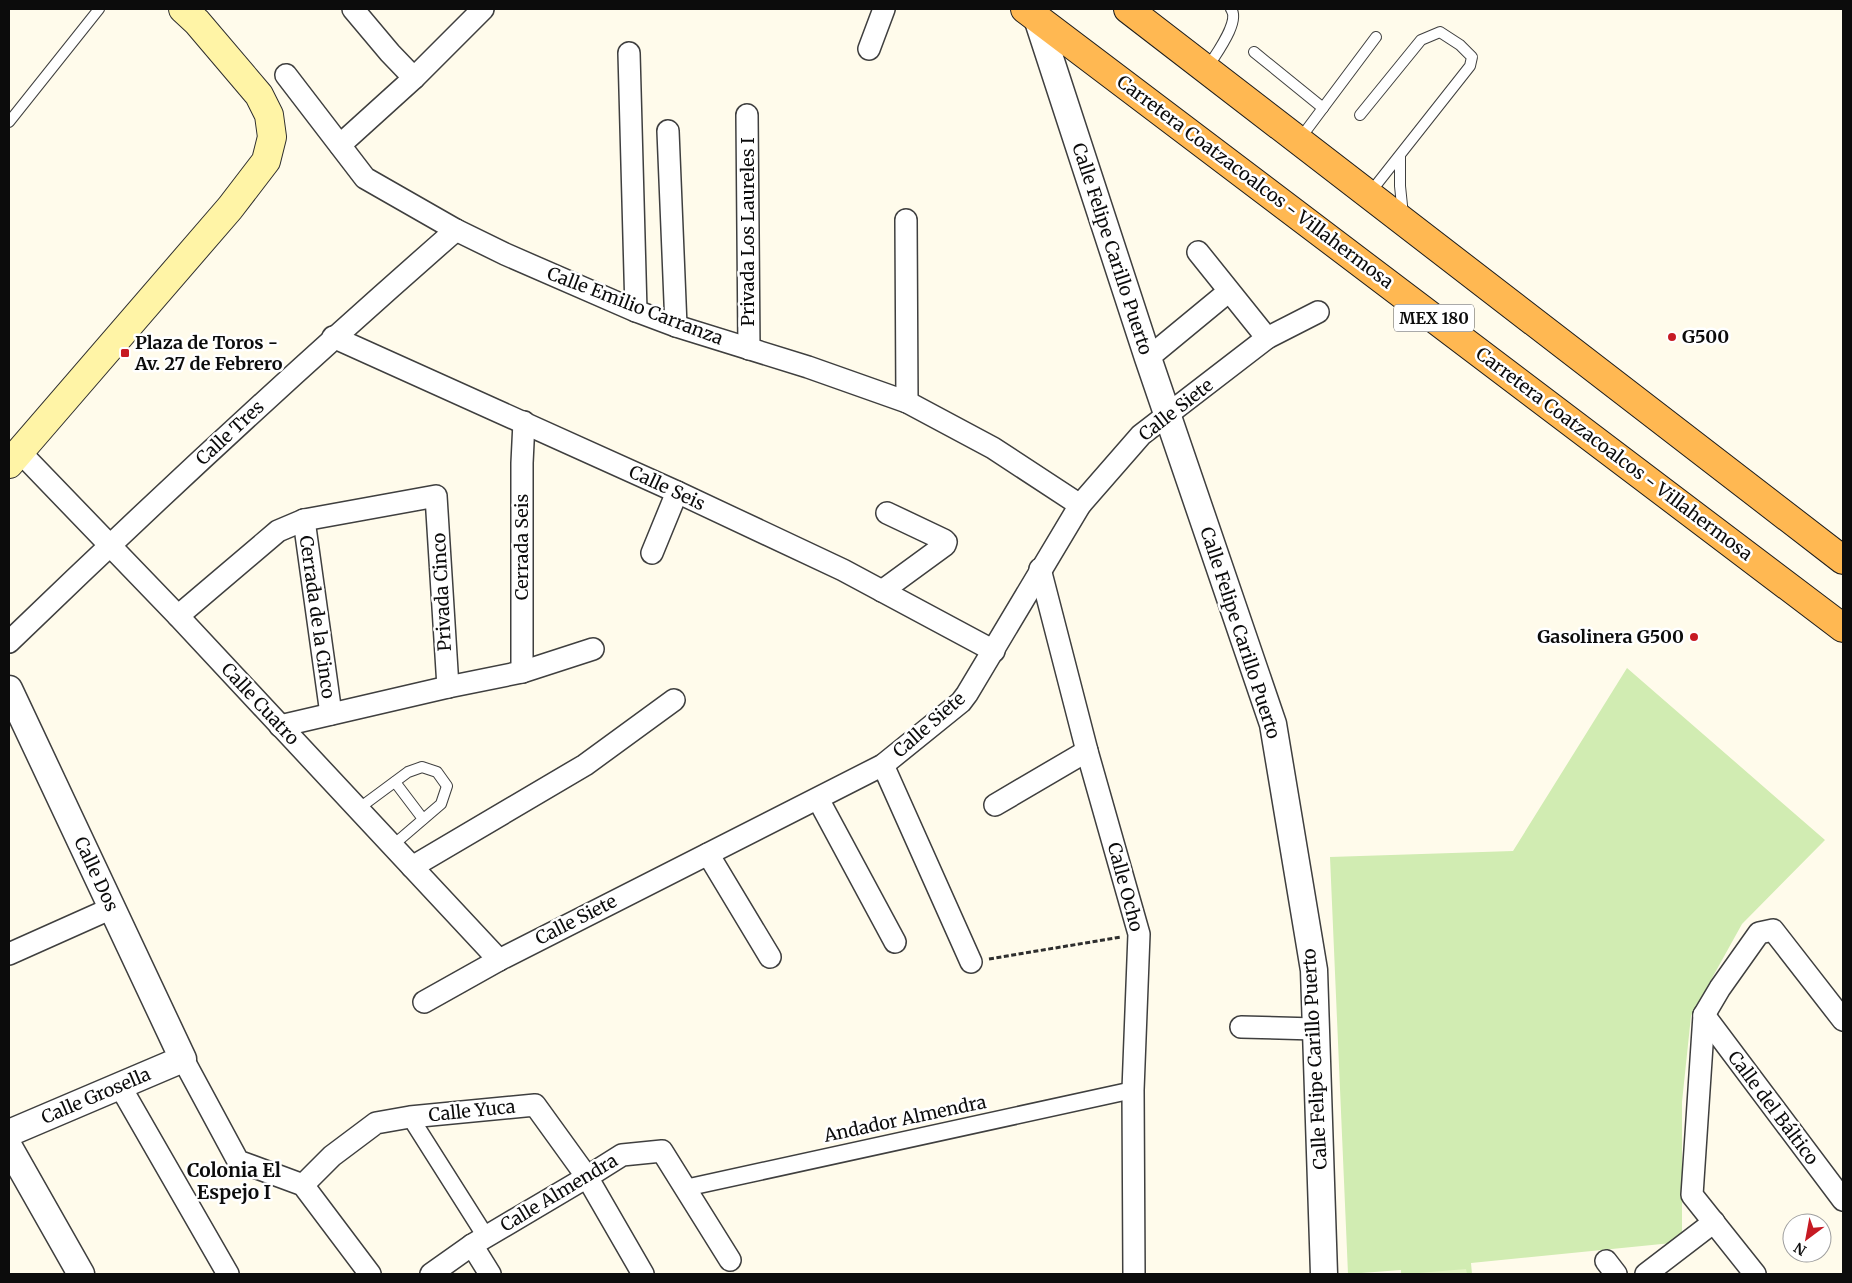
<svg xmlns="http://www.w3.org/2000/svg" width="1852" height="1283" font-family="Merriweather,serif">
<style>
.grass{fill:#d1ecb2}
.pitch{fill:#e3f3c4}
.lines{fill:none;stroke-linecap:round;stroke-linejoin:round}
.service-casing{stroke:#3f3f3f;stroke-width:12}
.pedestrian-casing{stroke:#3f3f3f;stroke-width:19}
.minor-casing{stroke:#3f3f3f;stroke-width:24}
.tertiary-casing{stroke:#3f3f3f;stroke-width:29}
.secondary-casing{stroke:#2e2e2e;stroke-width:30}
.trunk-casing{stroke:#1d1d1d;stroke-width:30}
.path{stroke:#2e2e2e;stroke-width:3;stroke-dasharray:5 2.5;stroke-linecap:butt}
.service{stroke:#fff;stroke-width:10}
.pedestrian{stroke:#fff;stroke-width:16}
.minor{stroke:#fff;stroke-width:21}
.tertiary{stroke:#fff;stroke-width:26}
.secondary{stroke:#fff4a6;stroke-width:28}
.trunk{stroke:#ffb852;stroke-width:28}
.poi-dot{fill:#c61a23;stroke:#fff;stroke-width:2}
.labels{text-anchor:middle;stroke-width:5;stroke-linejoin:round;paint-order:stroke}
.shield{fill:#fff;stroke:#555;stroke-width:1}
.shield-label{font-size:16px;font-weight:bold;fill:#0c0c0c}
.street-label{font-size:18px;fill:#0c0c0c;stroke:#fff}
.poi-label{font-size:18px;font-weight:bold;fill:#0c0c0c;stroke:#fff;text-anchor:start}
.neighbourhood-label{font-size:19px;font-weight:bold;fill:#0c0c0c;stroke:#fff}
</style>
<rect width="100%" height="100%" fill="#fffbeb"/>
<path class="grass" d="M1627,668L1825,840L1742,924L1691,1016L1682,1102V1242L1471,1263L1472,1274H1401V1270L1348,1274L1330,857L1513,851Z"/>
<path class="pitch" d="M1466,1269L1467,1274H1407Z"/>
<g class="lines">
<defs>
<g id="service">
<path d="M1254,52L1323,108"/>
<path d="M1207,69C1214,56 1241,22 1231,9"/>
<path d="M1360,115L1421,40L1440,32L1460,45L1472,57L1470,66L1369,194"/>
<path d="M9,122L99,9"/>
<path d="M1299,140L1376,37"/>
<path d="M1400,156V186L1403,215"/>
<path d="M395,782L423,819"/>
<path d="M358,809L408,772L422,767L437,772L447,786L441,804L392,846"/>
</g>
<g id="pedestrian">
<path d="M410,1117L486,1237"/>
<path d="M685,1188L1133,1090"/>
</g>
<g id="minor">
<path d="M353,9L390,53L414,78"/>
<path d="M869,49L884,9"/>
<path d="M629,53L636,311"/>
<path d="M286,75L365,178L456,230L505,254L636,311L676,326L808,367L907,402L993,448L1080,505"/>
<path d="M747,115L749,349"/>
<path d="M668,131L676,326"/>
<path d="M340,145L414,78L483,9"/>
<path d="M906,220L907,402"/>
<path d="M1198,252L1267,338"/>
<path d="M333,337L677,492L843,570L994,651"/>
<path d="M1148,358L1228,292"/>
<path d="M19,451L178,616L499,960"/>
<path d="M304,520L331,714"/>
<path d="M652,553L677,492"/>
<path d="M1040,569L1087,751L1139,934L1133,1090L1134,1274"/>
<path d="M882,591L945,545L946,542L944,540L887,513"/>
<path d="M178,616L278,531L304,520L436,496L448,687"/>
<path d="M9,642C155,501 303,364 456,230"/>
<path d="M522,672V463L524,422"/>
<path d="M280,726L448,687L522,672L593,649"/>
<path d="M883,765L971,962"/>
<path d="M818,799L895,942"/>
<path d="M995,805L1087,751"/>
<path d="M708,854L770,957"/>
<path d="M412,867L585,765L674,700"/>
<path d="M9,954L112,908"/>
<path d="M424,1002L499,960L883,765L961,702L967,694L1080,505L1141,435L1267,338L1318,312"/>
<path d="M1704,1015L1843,1200"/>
<path d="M1241,1027L1315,1029"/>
<path d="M183,1059L238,1161L303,1185L370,1274"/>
<path d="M120,1086L228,1274"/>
<path d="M303,1185L332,1156L376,1123L410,1117L535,1105L587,1177L643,1274"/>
<path d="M472,1245L490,1274"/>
<path d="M1606,1261L1616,1274"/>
<path d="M431,1274L472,1245L587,1177L622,1155L662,1151L730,1260"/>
<path d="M1646,1274L1714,1222"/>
<path d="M1755,1274L1692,1195L1704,1015L1720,988L1759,933L1773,930L1843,1020"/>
</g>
<g id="tertiary">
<path d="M1036,15L1148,358L1273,724L1314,970L1324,1274"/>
<path d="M9,689L183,1059L9,1133"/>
<path d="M9,1147L81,1274"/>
</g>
<path id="secondary" d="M9,464L230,208L266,161L272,137L269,115L259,95L197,22L183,9"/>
<g id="trunk">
<path d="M1025,9L1843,628"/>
<path d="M1128,9L1843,560"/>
</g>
</defs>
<use href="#service" class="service-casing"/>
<use href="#pedestrian" class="pedestrian-casing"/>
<use href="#minor" class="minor-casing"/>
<use href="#tertiary" class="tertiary-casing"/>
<use href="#secondary" class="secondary-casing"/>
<use href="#trunk" class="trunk-casing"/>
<path class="path" d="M989,959L1121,937"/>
<use href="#service" class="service"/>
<use href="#pedestrian" class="pedestrian"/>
<use href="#minor" class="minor"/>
<use href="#tertiary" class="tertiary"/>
<use href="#secondary" class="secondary"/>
<use href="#trunk" class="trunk"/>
</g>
<g class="poi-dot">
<circle cx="1672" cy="337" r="5"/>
<rect x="120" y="348" width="10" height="10" rx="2.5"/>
<circle cx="1694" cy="637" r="5"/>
</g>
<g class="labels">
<rect class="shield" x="1394" y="304.5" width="80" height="27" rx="4"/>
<g class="shield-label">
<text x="1434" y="324">MEX 180</text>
</g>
<g class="street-label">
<text transform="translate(1255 182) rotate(37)" y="6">Carretera Coatzacoalcos - Villahermosa</text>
<text transform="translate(748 232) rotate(-90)" y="6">Privada Los Laureles I</text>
<text transform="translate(1112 249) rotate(72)" y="6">Calle Felipe Carillo Puerto</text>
<text transform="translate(635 306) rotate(21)" y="6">Calle Emilio Carranza</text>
<text transform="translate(1176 410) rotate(-38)" y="6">Calle Siete</text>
<text transform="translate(230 433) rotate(-43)" y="6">Calle Tres</text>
<text transform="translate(1614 454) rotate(37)" y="6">Carretera Coatzacoalcos - Villahermosa</text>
<text transform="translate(667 488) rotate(25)" y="6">Calle Seis</text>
<text transform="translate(522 547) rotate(-90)" y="6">Cerrada Seis</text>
<text transform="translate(442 592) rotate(-93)" y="6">Privada Cinco</text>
<text transform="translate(317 617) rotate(82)" y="6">Cerrada de la Cinco</text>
<text transform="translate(1240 633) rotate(72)" y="6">Calle Felipe Carillo Puerto</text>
<text transform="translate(260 704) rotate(47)" y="6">Calle Cuatro</text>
<text transform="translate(929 725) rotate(-41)" y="6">Calle Siete</text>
<text transform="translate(96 874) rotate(65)" y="6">Calle Dos</text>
<text transform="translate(1125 887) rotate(75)" y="6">Calle Ocho</text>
<text transform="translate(576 920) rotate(-27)" y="6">Calle Siete</text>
<text transform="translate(1315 1059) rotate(-93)" y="6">Calle Felipe Carillo Puerto</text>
<text transform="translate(96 1096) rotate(-23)" y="6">Calle Grosella</text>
<text transform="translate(1773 1108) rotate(53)" y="6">Calle del Báltico</text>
<text transform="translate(472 1111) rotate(-6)" y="6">Calle Yuca</text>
<text transform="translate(905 1119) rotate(-12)" y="6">Andador Almendra</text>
<text transform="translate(559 1193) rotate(-31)" y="6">Calle Almendra</text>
</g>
<g class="poi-label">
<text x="1682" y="343">G500</text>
<text x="135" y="349">Plaza de Toros -<tspan x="135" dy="21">Av. 27 de Febrero</tspan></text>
<text x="1684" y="643" text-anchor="end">Gasolinera G500</text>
</g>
<g class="neighbourhood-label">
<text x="234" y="1177">Colonia El<tspan x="234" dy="22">Espejo I</tspan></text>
</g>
</g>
<rect width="1852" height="1283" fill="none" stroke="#0c0c0c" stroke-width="20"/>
<g transform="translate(1807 1238) rotate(212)"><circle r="24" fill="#ffffff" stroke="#9e9e9e"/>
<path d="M0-4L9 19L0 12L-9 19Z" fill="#c61a23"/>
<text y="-8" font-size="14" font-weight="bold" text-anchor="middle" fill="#0c0c0c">N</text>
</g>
</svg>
